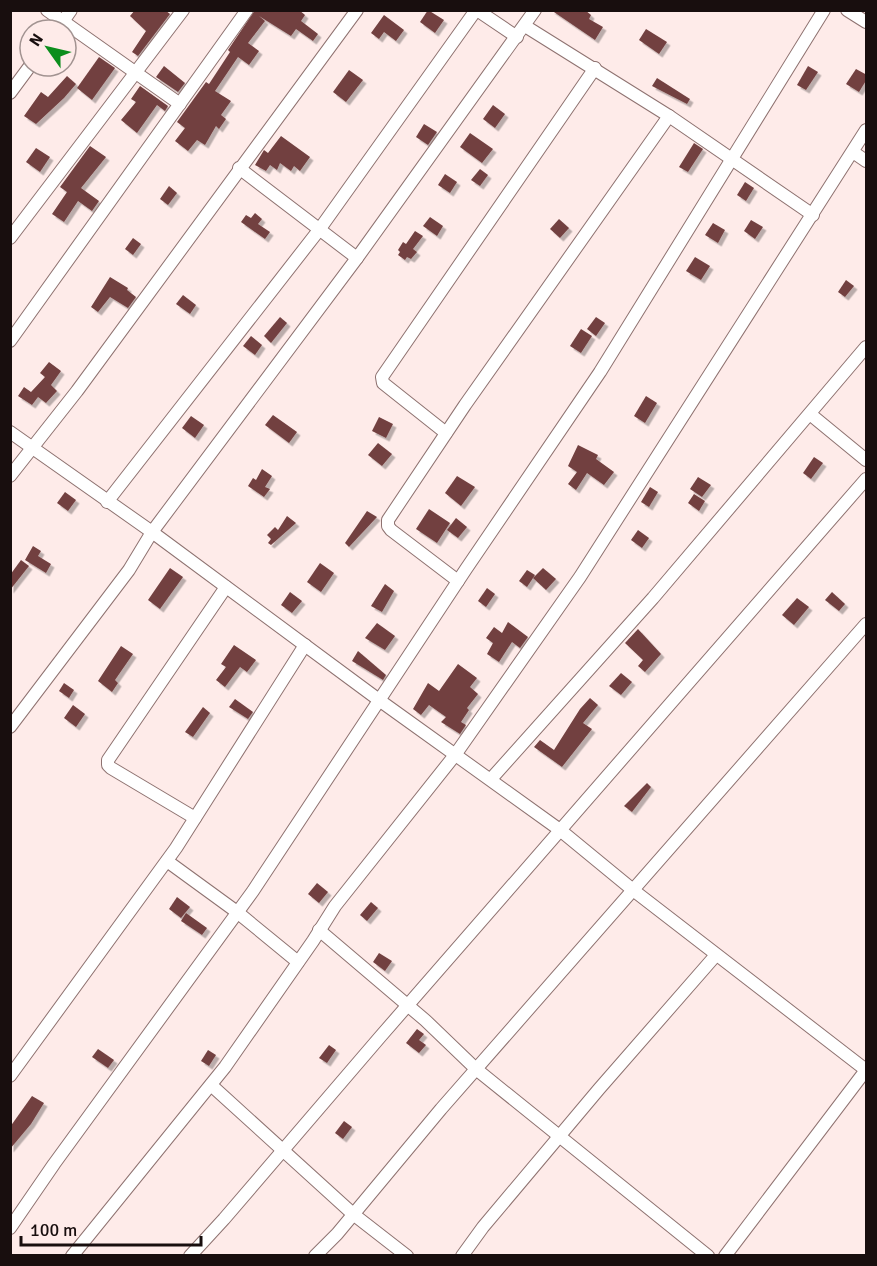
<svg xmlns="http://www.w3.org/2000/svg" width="877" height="1266" font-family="Signika,sans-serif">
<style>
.building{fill:#724140;filter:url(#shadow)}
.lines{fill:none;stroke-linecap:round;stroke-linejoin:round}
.street-casing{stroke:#8e7270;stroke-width:14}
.street{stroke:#fff;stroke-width:12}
</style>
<defs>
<filter id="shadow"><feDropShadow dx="3.5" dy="3.5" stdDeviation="0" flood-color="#0004"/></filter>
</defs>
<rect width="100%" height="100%" fill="#feebe9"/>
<g class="building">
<path d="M135,10H165L170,14L138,56L132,52L146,31L130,16Z"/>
<path d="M255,10H299L305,15L301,21L318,34L313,41L296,29L291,36L259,16L265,21L248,43L259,51L249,65L238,57L215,91L231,101L221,115L226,119L219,129L216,126L205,145L197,140L188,151L175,141L185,128L177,122L206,82L209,84L230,52L228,50Z"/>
<path d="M428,10L444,20L435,33L420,22Z"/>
<path d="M551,10H585L591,15L589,19L603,27L595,40Z"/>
<path d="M384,15L404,30L396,41L384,32L379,39L371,33Z"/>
<path d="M646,29L667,42L659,54L639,40Z"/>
<path d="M99,57L115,68L92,100L77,88Z"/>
<path d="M164,66L185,83L178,92L156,77Z"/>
<path d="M808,66L818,72L806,90L797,85Z"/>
<path d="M856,69L867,75V79L859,92L846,84Z"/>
<path d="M349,70L363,80L346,102L333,92Z"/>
<path d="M67,76L76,84L64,98L36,124L24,116L41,92L48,97Z"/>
<path d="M657,78L690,99L687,104L652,86Z"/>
<path d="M140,86L168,106L165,111L157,105L137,133L121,120L136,102L131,99Z"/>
<path d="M493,105L505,114L495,128L483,119Z"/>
<path d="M424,124L437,132L428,145L416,137Z"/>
<path d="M470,133L493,149L482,163L460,147Z"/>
<path d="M281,136L310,157L300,171L294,166L291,171L280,163L277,170L270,165L266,171L255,165L264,150L268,153Z"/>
<path d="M694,143L703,149L688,172L679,167Z"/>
<path d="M90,146L106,157L81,188L99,201L92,211L78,201L64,222L52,214L67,192L60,187Z"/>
<path d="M36,148L50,157L40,172L26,162Z"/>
<path d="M480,169L488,175L480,186L471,180Z"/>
<path d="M445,174L457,182L450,193L438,185Z"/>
<path d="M745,182L754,188L746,201L737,195Z"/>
<path d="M169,186L177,193L168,205L160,199Z"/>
<path d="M255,213L262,219L258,224L270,232L265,239L241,222L246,215L251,218Z"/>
<path d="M430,217L443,226L437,236L423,226Z"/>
<path d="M559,219L569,228L560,238L550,229Z"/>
<path d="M751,220L763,227L755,239L744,231Z"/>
<path d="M713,223L725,230L718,243L705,235Z"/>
<path d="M415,231L423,236L413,249L417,252L411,259L407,257L405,260L398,255L400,252L398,250L403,242L406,244Z"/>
<path d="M133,238L141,244L133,255L125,249Z"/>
<path d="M695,257L710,266L701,280L686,271Z"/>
<path d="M110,277L128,288L127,290L136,297L128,308L110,297L98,312L91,307Z"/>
<path d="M846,280L854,286L845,297L838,292Z"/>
<path d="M183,295L196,305L190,314L176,304Z"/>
<path d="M280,317L287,323L271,343L264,336Z"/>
<path d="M596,317L605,323L596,336L587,329Z"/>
<path d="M581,329L592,336L581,353L570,346Z"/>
<path d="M251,336L262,345L255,355L243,346Z"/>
<path d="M49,362L61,371L51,385L57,391L46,403L38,397L32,405L18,396L24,387L31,392L45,377L40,373Z"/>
<path d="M646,396L657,403L645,423L634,416Z"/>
<path d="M273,415L297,432L289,443L265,425Z"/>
<path d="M191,416L204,425L195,438L182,428Z"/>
<path d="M379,417L393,424L386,438L372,431Z"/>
<path d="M378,443L392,454L382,466L368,455Z"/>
<path d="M578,445L598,455L596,459L614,472L604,485L587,473L576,490L568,484L577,472L568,466Z"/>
<path d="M814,457L823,463L811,479L803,473Z"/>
<path d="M262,469L272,476L265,487L270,489L264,497L248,486L253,478L256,480Z"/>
<path d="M457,476L475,487L461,506L445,493Z"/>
<path d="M698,477L711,485L702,497L690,489Z"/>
<path d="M650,487L658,492L649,507L641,502Z"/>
<path d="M65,492L76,500L68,511L57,503Z"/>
<path d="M694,494L705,501L699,511L688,503Z"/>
<path d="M429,509L450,523L437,543L416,529Z"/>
<path d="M367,511L377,517L349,547L345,543Z"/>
<path d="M287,516L296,523L271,545L268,543L271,539L267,535L275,527L278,530Z"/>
<path d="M456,518L467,527L458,538L447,530Z"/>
<path d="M638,530L649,538L642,548L631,540Z"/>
<path d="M33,546L41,551L38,556L51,564L46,573L25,560Z"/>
<path d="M21,560L29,566L10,590V575Z"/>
<path d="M320,563L334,573L321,592L307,582Z"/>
<path d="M170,568L183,577L160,609L148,600Z"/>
<path d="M543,568L556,579L546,590L533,578Z"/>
<path d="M527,570L535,575L527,587L519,581Z"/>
<path d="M385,584L394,591L382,612L371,606Z"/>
<path d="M487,588L495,594L486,607L478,601Z"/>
<path d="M290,592L302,601L292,613L281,605Z"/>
<path d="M832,592L845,604L839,611L825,600Z"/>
<path d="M797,598L809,607L794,625L782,615Z"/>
<path d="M508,622L528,637L520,648L512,642L499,662L487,654L493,643L486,638L494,627L502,633Z"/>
<path d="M377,623L395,636L385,650L365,638Z"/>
<path d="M638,629L661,654L645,672L638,666L643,660L625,643Z"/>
<path d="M234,645L256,660L247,672L240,667L225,687L216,680L226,667L221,664Z"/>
<path d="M121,646L133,654L115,680L118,683L112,692L98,681Z"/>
<path d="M358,651L386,675L383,680L352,661Z"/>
<path d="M458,664L477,678L470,687L478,694L467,708L469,710L461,722L466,725L460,734L441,722L446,717L429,705L421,715L413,709L428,683L439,691Z"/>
<path d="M621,673L632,682L621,695L609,686Z"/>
<path d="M64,683L74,690L69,698L59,691Z"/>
<path d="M590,698L598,705L583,723L592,729L562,767L534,747L540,740L554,750L580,709Z"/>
<path d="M235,699L253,712L248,719L229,707Z"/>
<path d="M73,705L85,714L76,727L64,718Z"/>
<path d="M203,707L210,713L193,737L185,732Z"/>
<path d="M647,783L651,787L632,812L624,806Z"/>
<path d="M317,883L328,892L319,903L308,894Z"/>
<path d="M177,897L190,907L181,918L169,909Z"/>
<path d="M371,902L378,908L367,921L360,915Z"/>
<path d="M186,913L207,928L202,935L181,921Z"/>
<path d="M379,953L392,961L385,971L373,962Z"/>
<path d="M417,1029L424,1034L419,1040L426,1045L419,1053L406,1043Z"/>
<path d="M329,1045L336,1050L327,1063L319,1058Z"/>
<path d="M98,1049L114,1060L108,1068L92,1057Z"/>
<path d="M208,1050L216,1055L209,1066L201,1061Z"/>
<path d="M32,1096L44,1103L31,1124L10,1149V1127Z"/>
<path d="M344,1121L352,1127L343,1139L335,1133Z"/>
</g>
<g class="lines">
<defs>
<g id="street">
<path d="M47,10L180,104"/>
<path d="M477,10L517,37"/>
<path d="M847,10L866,22"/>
<path d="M525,26L669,116L813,215"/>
<path d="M57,30L71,10"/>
<path d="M10,93L30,66"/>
<path d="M853,152L866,161"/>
<path d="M239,168L357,258"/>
<path d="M10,238L183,10"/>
<path d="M10,341L247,10"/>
<path d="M810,414L866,460"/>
<path d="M10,432L152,532L379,700L560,830L633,890L866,1070L725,1256"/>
<path d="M446,433L383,383L382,377L595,68"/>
<path d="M10,476L77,391L357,10"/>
<path d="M107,502L319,230L476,10"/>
<path d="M458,581L391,530L388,526V520L465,405L669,116"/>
<path d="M10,727L129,570L152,532L357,258L535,10"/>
<path d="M491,779L653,598L866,347"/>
<path d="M195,818L111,768L108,765V760L226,587"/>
<path d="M167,861L237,912L298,962"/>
<path d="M319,930L425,1020L476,1069L708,1256"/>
<path d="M10,1076L176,848L305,645"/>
<path d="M211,1085L353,1214L407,1256"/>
<path d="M10,1228L54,1164L253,891L466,569L600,372L824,10"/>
<path d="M72,1256L225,1067L313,941L335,906L455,755L580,577L866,130"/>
<path d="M190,1256L224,1219L380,1037L866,479"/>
<path d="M315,1256L337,1234L441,1109L866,624"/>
<path d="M462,1256L483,1227L599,1089L716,955"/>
</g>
</defs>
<use href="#street" class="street-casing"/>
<use href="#street" class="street"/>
</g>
<rect width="877" height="1266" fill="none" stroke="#180e0e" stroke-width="24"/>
<g transform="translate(48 48) rotate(304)"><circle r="28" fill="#feebe9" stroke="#a29391" stroke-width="1.5"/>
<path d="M0-4.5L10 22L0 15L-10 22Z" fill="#0c8e1d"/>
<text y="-9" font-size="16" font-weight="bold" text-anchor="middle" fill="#180e0e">N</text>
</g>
<path d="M21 1236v9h180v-9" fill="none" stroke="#180e0e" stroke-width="3"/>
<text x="30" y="1236" font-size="18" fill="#180e0e" stroke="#feebe9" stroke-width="4.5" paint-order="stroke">100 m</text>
</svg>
